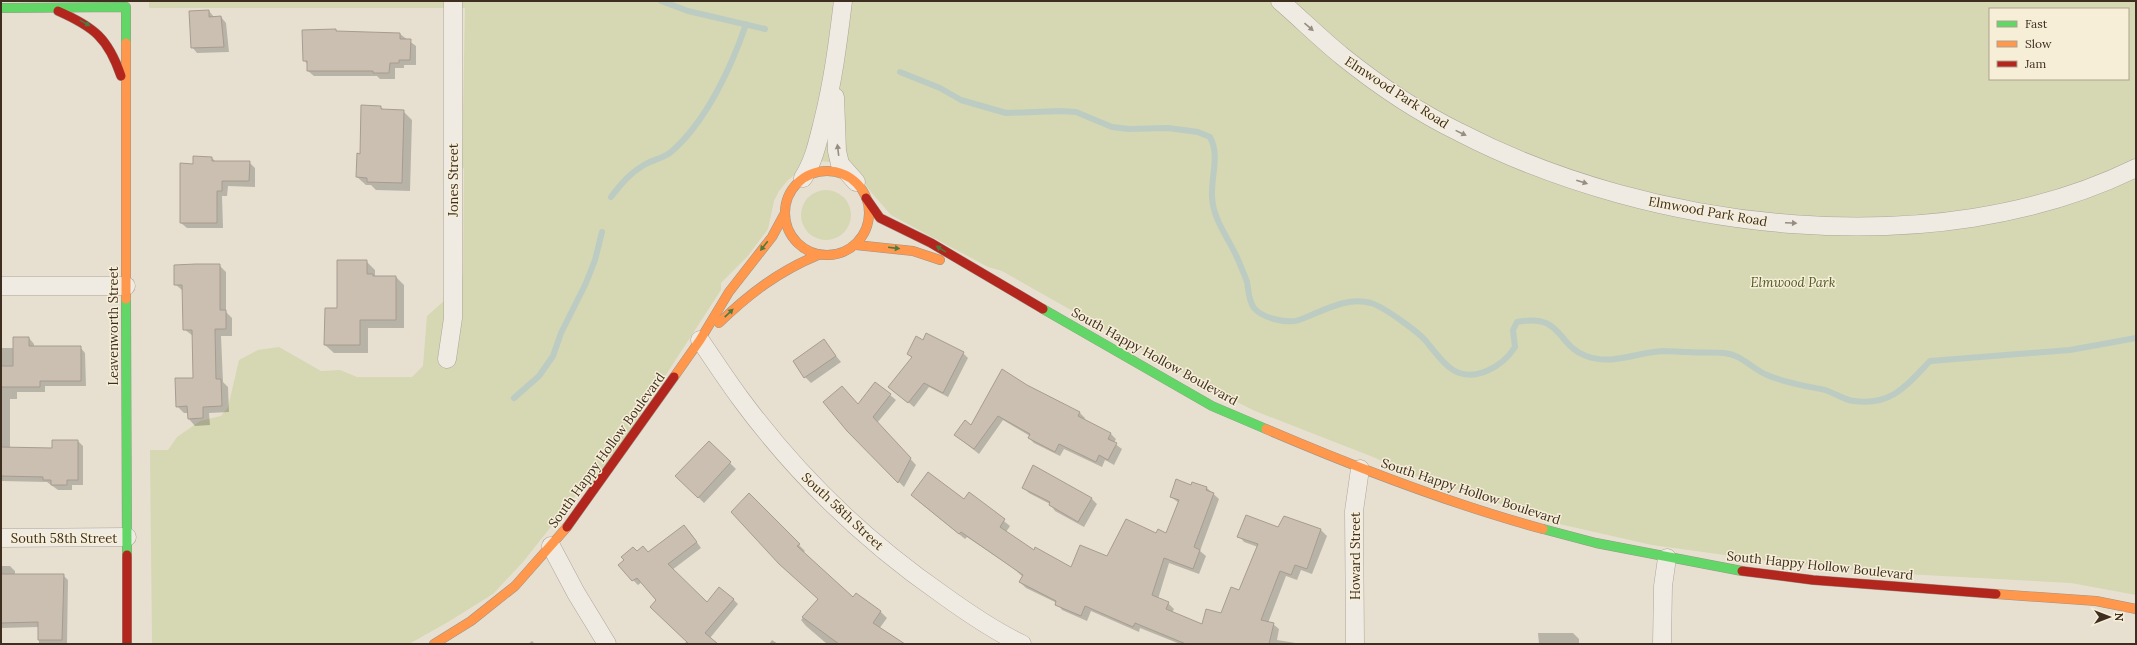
<svg xmlns="http://www.w3.org/2000/svg" width="2137" height="645" font-family="Lora,serif">
<style>
.green{fill:#d6d7b3;fill-rule:evenodd}
.shadow{fill:#0003}
.lines{fill:none;stroke-linecap:round;stroke-linejoin:round}
.stream{stroke:#bcccc2;stroke-width:6}
.building{fill:#cbbfb2;stroke:#a89c90}
.street-casing{stroke:#ada599;stroke-width:19}
.fast-casing{stroke:#9c958a;stroke-width:10}
.slow-casing{stroke:#9c958a;stroke-width:10}
.jam-casing{stroke:#9c958a;stroke-width:10}
.street{stroke:#efebe3;stroke-width:18}
.fast{stroke:#63d668;stroke-width:9}
.slow{stroke:#ff974d;stroke-width:9}
.jam{stroke:#b3261e;stroke-width:9}
.oneway{fill:#4e7a40}
.oneway2{fill:#968c82}
.labels{text-anchor:middle;stroke-width:3;stroke-linejoin:round;paint-order:stroke}
.street-label{font-size:13px;fill:#3d2e20;stroke:#f7eed8}
.park-label{font-size:13px;font-style:italic;fill:#4d5a26;stroke:#f7eed8}
</style>
<rect width="100%" height="100%" fill="#e7e0d1"/>
<g class="green">
<path d="M149,1H2136V595L2071,583L1887,573L1761,560L1652,545L1546,521L1469,492L1435,484L1373,457L1255,411L1211,389L1002,271L988,267L891,215L870,191L852,165L805,159L797,173L788,180L779,191L774,201L768,229L747,257L721,283V290L595,484L580,490L523,562L493,594L448,622L409,644H152L150,450H168L177,437L200,421L221,416L228,407L239,360L258,350L279,347L321,371L340,370L357,377H412L423,366L427,316L461,286L463,274L464,169L462,167L465,8H149ZM1990,9H2128V79H1990Z"/>
<circle cx="826" cy="215" r="25"/>
</g>
<g class="shadow">
<path d="M209,11L214,17H221L226,23L229,52L197,53L192,47Z"/>
<path d="M336,30L338,32L400,34L416,46V65H404V68H395V79H380L377,76H314L308,71V65L304,60Z"/>
<path d="M380,107L384,110L403,111L412,120L410,191L376,190L371,185H366L357,177L361,155Z"/>
<path d="M212,158L216,162H249L255,168V187L228,186L227,196H222L223,228H187L181,223L194,165Z"/>
<path d="M366,261L375,270V277H396L404,285V328H368V353H334L325,345L338,309Z"/>
<path d="M219,265L226,272V312L232,318V336H221L223,382L228,387L229,412L209,413L210,425L195,426L189,419L188,413H184L177,406L194,379L193,336L184,329L183,291L175,284Z"/>
<path d="M29,338L34,344V347H80L85,353L86,386H45V392H17V399H10V449H53L78,441L83,446V485H72V490H58L47,482L1,481V348H14Z"/>
<path d="M824,341L841,362L811,383L805,377Z"/>
<path d="M923,341L963,353L968,358L948,397L929,387L914,407L890,387L912,358L908,354Z"/>
<path d="M1027,386L1080,413L1085,418L1084,420L1111,434L1116,439L1114,443L1122,449L1114,465L1105,460L1102,467L1064,449L1060,456L1034,443L1029,438L1030,436L1003,420L979,454L955,435L972,426Z"/>
<path d="M890,395L896,400L877,423L916,465L904,487L848,431L858,405Z"/>
<path d="M709,442L736,469L704,503L677,476Z"/>
<path d="M1193,483L1207,488L1219,499L1200,551L1206,556L1199,574L1169,563L1158,599L1168,603L1174,609L1172,613L1203,625L1221,614L1240,591L1258,547L1244,542L1239,536L1278,529L1285,517L1321,530L1327,536L1312,574L1301,570L1297,580L1286,576L1268,623L1273,624L1279,629L1277,640L1302,644H1180L1140,628L1139,632L1091,611L1087,621L1062,610L1057,603L1026,588L1020,582L1023,577L1013,568L967,537L965,539L918,501L964,500L969,493L1010,526L1006,532L1034,551L1071,568L1108,557L1156,535L1167,534L1179,503L1171,497L1192,486Z"/>
<path d="M1023,487L1091,498L1097,504L1084,527L1055,511L1050,504L1029,493Z"/>
<path d="M749,495L805,551L803,553L853,598L856,594L881,612L887,618L879,629L903,644H827L806,626L801,620L819,599Z"/>
<path d="M689,531L701,548L672,570L707,604L733,599L738,604L710,638L718,644H684L687,641L658,600L642,582L638,585L633,580L637,553H648Z"/>
<path d="M1,566H10L15,571V575H63L68,580L67,644H39V627L1,628Z"/>
<path d="M1538,633H1573L1579,639V644H1539Z"/>
<path d="M772,640L778,644H769Z"/>
<path d="M532,641L535,644H528Z"/>
</g>
<g class="lines">
<g class="stream">
<path d="M661,1L688,11L765,29"/>
<path d="M900,72L940,88L961,100L1006,113L1060,111L1076,112L1112,127L1129,129L1168,128L1198,132L1210,137C1220,155 1211,176 1212,196C1213,222 1230,239 1239,262C1242,269 1245,276 1247,282C1249,292 1248,299 1254,308C1262,318 1287,324 1299,320C1322,312 1345,296 1371,303C1384,307 1417,331 1426,341C1434,351 1442,363 1453,370C1475,383 1503,366 1515,347L1513,330L1517,322C1563,313 1556,345 1586,356C1613,366 1637,352 1663,351C1671,351 1680,352 1688,352C1700,353 1712,352 1724,353C1741,354 1752,369 1767,375C1785,383 1806,386 1825,390C1835,393 1844,400 1854,401C1892,406 1906,386 1930,361L2070,350L2136,338"/>
<path d="M611,197C621,184 630,173 644,165C652,160 664,158 671,152C706,122 732,66 746,24"/>
<path d="M514,398L539,376L553,356L561,333L586,283L595,260L602,232"/>
</g>
</g>
<g class="building">
<path d="M209,10V17L221,16L224,47L191,48L189,11Z"/>
<path d="M336,29V31L400,33V39H411L410,60H399V63H390L389,73H373V71H307V61H303L302,30Z"/>
<path d="M361,105L381,106V109L404,110L402,183L367,182V178L356,177L357,153L360,154Z"/>
<path d="M193,156L212,157V161H250L249,181H222V191H217V223H180V163L193,164Z"/>
<path d="M337,260H367V274H373V276H396V320H360V345H324L325,308H337Z"/>
<path d="M196,264H220V310H226V329H215L216,379H221L222,406L203,407V418L188,419L187,406L176,407L175,378H193L192,330H183L182,285H174V265Z"/>
<path d="M926,333L964,352L943,393L924,383L908,403L888,387L912,357L907,354L916,336L923,340Z"/>
<path d="M13,337H29V346H81V381H40V387H1V366H13Z"/>
<path d="M824,339L836,356L804,378L793,361Z"/>
<path d="M1002,369L1027,385L1080,412L1078,416L1111,433L1108,439L1117,443L1108,460L1099,455L1096,462L1059,444L1055,452L1028,438L1030,434L998,416L974,449L954,435L965,420L971,425Z"/>
<path d="M875,382L891,394L873,417L911,458L898,483L847,431L823,402L842,386L858,404Z"/>
<path d="M52,440H78V480H67V485H51V480H43V477L1,476V447L52,448Z"/>
<path d="M709,441L731,462L698,498L675,476Z"/>
<path d="M1033,465L1092,498L1078,522L1049,505L1050,502L1022,488Z"/>
<path d="M928,472L964,499L969,492L1005,519L1000,527L1034,550L1035,547L1071,567L1080,545L1107,556L1126,519L1156,533L1158,529L1166,533L1179,500L1170,497L1176,479L1191,485L1192,482L1207,487L1206,490L1214,493L1194,547L1200,550L1193,569L1164,558L1152,595L1169,602L1166,609L1202,624L1206,609L1221,613L1231,587L1239,590L1258,544L1237,537L1246,515L1278,527L1284,516L1321,529L1307,569L1295,565L1291,575L1280,571L1261,620L1274,623L1269,644H1186L1135,623L1133,627L1085,606L1081,616L1055,605L1056,601L1019,582L1023,575L961,532L959,534L911,495Z"/>
<path d="M749,493L800,544L797,546L853,597L856,593L881,611L873,623L905,644H839L802,617L818,599L779,564L731,512Z"/>
<path d="M684,525L697,542L668,564L707,602L719,587L734,599L705,633L718,644H689L650,607L656,600L637,578L632,581L618,565L624,560L621,557L633,547L637,551L643,546L648,552Z"/>
<path d="M1,574H64L62,640H38V622L1,623Z"/>
</g>
<g class="lines">
<defs>
<g id="street">
<path d="M1280,1C1301,19 1321,39 1342,56C1378,85 1418,112 1459,132C1652,232 1936,266 2136,168"/>
<path d="M835,97L837,151L840,164L856,182"/>
<path d="M803,178C814,161 818,141 823,121C833,81 838,42 843,1"/>
<path d="M1,286H126"/>
<path d="M700,340C713,359 726,379 740,398C796,474 865,541 943,595C968,613 994,631 1022,644"/>
<path d="M447,359L453,318V1"/>
<path d="M1,538L127,537"/>
<path d="M551,546L576,593L607,644"/>
<path d="M1355,644L1354,511L1360,469"/>
<path d="M1662,644L1663,586L1667,558"/>
</g>
<g id="fast">
<path d="M1,8L126,7V43"/>
<path d="M126,299L127,555"/>
<path d="M1043,309L1212,406L1266,429"/>
<path d="M1543,529L1596,543L1742,571"/>
</g>
<g id="slow">
<path d="M126,43V299"/>
<circle cx="827" cy="213" r="42"/>
<path d="M856,245L913,251L940,260"/>
<path d="M719,323C749,294 779,271 818,255"/>
<path d="M674,377L700,340L729,292L772,237L785,213"/>
<path d="M1266,429C1357,468 1447,503 1543,529"/>
<path d="M1996,594L2096,601L2136,609"/>
<path d="M434,644L471,621L515,586L567,527"/>
</g>
<g id="jam">
<path d="M58,11C94,27 108,38 121,76"/>
<path d="M866,198L880,218L931,243L1043,309"/>
<path d="M567,527L674,377"/>
<path d="M127,555V644"/>
<path d="M1742,571L1813,580L1996,594"/>
</g>
</defs>
<use href="#street" class="street-casing"/>
<use href="#fast" class="fast-casing"/>
<use href="#slow" class="slow-casing"/>
<use href="#jam" class="jam-casing"/>
<use href="#street" class="street"/>
<use href="#fast" class="fast"/>
<use href="#slow" class="slow"/>
<use href="#jam" class="jam"/>
</g>
<defs><path id="oneway-solid" d="M-6-.8H1V-3.2L6.5 0L1 3.2V.8H-6Z"/></defs>
<g class="oneway">
<use href="#oneway-solid" transform="translate(85 23) rotate(29)"/>
<use href="#oneway-solid" transform="translate(764 246) rotate(128)"/>
<use href="#oneway-solid" transform="translate(894 248) rotate(7)"/>
<use href="#oneway-solid" transform="translate(941 249) rotate(-148)"/>
<use href="#oneway-solid" transform="translate(729 313) rotate(-44)"/>
</g>
<g class="oneway2">
<use href="#oneway-solid" transform="translate(1309 27) rotate(41)"/>
<use href="#oneway-solid" transform="translate(1461 133) rotate(26)"/>
<use href="#oneway-solid" transform="translate(838 150) rotate(-97)"/>
<use href="#oneway-solid" transform="translate(1582 182) rotate(17)"/>
<use href="#oneway-solid" transform="translate(1791 223) rotate(3)"/>
</g>
<g class="labels">
<g class="street-label">
<text transform="translate(1397 92) rotate(33)" y="5">Elmwood Park Road</text>
<text transform="translate(453 180) rotate(-90)" y="5">Jones Street</text>
<text transform="translate(1708 211) rotate(10)" y="5">Elmwood Park Road</text>
<text transform="translate(113 326) rotate(-90)" y="5">Leavenworth Street</text>
<text transform="translate(1155 356) rotate(29)" y="5">South Happy Hollow Boulevard</text>
<text transform="translate(606 450) rotate(-54)" y="5">South Happy Hollow Boulevard</text>
<text transform="translate(1471 491) rotate(18)" y="5">South Happy Hollow Boulevard</text>
<text transform="translate(843 511) rotate(43)" y="5">South 58th Street</text>
<text x="64" y="543">South 58th Street</text>
<text transform="translate(1355 556) rotate(-90)" y="5">Howard Street</text>
<text transform="translate(1820 565) rotate(6)" y="5">South Happy Hollow Boulevard</text>
</g>
<g class="park-label">
<text x="1793" y="287">Elmwood Park</text>
</g>
</g>
<rect width="2137" height="645" fill="none" stroke="#3d2e20" stroke-width="4"/>
<rect x="1989" y="8" width="140" height="72" fill="#f7eed8" stroke="#ada18e"/>
<rect x="1997" y="21" width="20" height="6" fill="#63d668" stroke="#ada18e"/>
<text x="2025" y="28" font-size="12" fill="#3d2e20">Fast</text>
<rect x="1997" y="41" width="20" height="6" fill="#ff974d" stroke="#ada18e"/>
<text x="2025" y="48" font-size="12" fill="#3d2e20">Slow</text>
<rect x="1997" y="61" width="20" height="6" fill="#b3261e" stroke="#ada18e"/>
<text x="2025" y="68" font-size="12" fill="#3d2e20">Jam</text>
<g transform="translate(2109 617) rotate(90)" stroke="#f7eed8" stroke-width="3" paint-order="stroke">
<path d="M0-3L7 15L0 10L-7 15Z" fill="#3d2e20"/>
<text y="-6" font-size="11" font-weight="bold" text-anchor="middle" fill="#3d2e20">N</text>
</g>
</svg>
